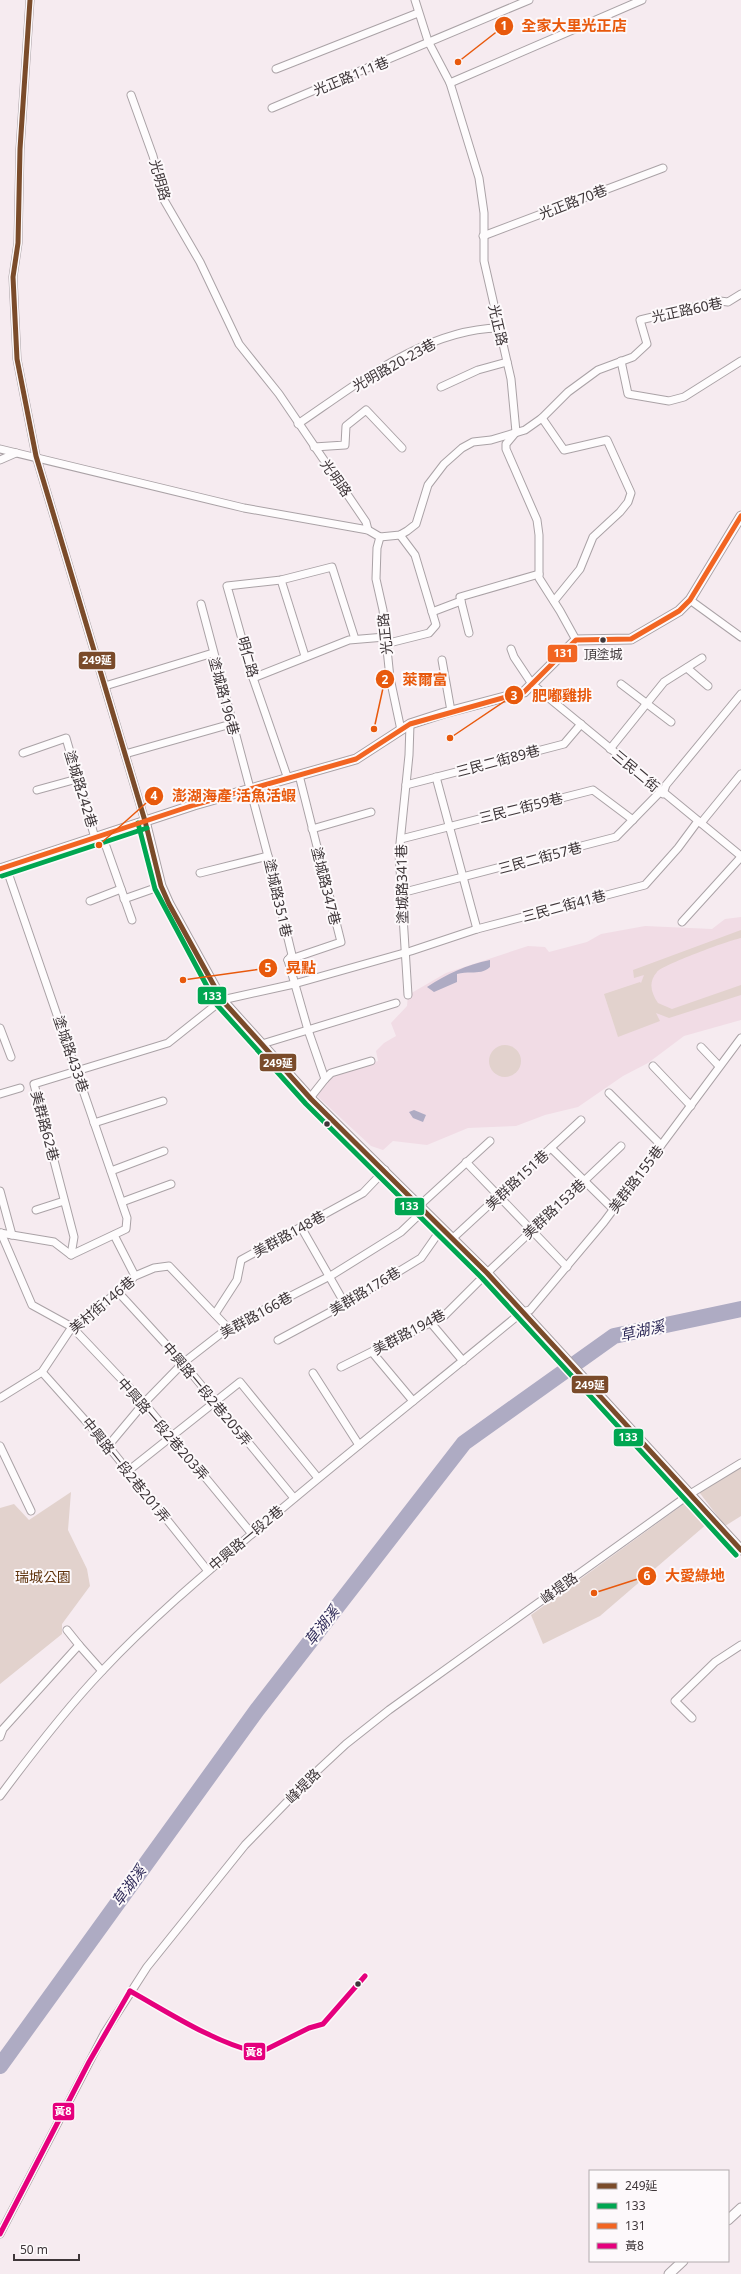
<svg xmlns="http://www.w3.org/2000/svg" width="741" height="2274" font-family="'Noto Sans','Noto Sans TC',sans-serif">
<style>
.built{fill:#f1dce5}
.green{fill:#e2d2cd}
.water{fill:#aeabc3}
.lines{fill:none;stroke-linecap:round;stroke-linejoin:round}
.river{stroke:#aeabc3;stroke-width:16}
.minor-casing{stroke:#aaa2a6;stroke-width:9}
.tertiary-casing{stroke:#aaa2a6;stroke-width:11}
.minor{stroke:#fefcfd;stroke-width:7}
.tertiary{stroke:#fefcfd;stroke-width:9}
.bus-1-casing{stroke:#fdf9fb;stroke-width:8}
.bus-2-casing{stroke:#fdf9fb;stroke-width:8}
.bus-3-casing{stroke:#fdf9fb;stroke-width:8}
.bus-4-casing{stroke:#fdf9fb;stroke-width:8}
.bus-1{stroke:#7a4b2a;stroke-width:5}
.bus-2{stroke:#00a651;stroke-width:5}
.bus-3{stroke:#f26522;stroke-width:5}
.bus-4{stroke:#e5007d;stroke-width:5}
.bus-dot{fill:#3e3639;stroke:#fdf9fb;stroke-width:1.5}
.labels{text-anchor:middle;stroke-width:4;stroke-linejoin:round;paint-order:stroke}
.bus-label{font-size:13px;fill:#3e3639;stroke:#fdf9fb}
.street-label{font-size:14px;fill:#3e3639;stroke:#fdf9fb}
.park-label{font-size:14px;fill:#5f340e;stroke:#fdf9fb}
.water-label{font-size:15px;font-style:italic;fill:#2e2a58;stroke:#fdf9fb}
.leader{fill:none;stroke:#e8590c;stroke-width:1.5}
.callout-dot{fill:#e8590c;stroke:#fdf9fb;stroke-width:1.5}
.mark-label{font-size:12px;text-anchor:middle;font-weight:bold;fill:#fff}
.callout-label{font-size:15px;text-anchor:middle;font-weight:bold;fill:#e8590c;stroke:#fdf9fb;stroke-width:4;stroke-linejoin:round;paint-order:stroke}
.line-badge{stroke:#fdf9fb;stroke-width:1.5}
.badge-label{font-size:11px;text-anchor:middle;font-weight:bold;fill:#fff}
</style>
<rect width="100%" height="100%" fill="#f6ebf0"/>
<path class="built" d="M741,917V1020L684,1036L648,1063L623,1076L578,1107L545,1115L516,1126L468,1128L427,1145L393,1141L383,1150L371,1146L316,1095L332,1077L378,1061L376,1051L384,1043L396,1036L391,1023L407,1006L408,995L446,973L528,946L545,947L549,952L587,942L601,934L645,926L712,929L725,919Z"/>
<g class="green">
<path d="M741,930V938C730,940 662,965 657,972C648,982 651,993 658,1003L672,1009L741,985V995L669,1018L656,1013L660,1021L618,1037L604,994L640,982L641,983L644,975L634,978L633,970Z"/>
<circle cx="505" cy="1061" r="16"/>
<path d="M741,1467V1516L725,1526L699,1492Z"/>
<path d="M71,1492L68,1530L87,1569L90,1586L62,1624V1634L0,1684V1508L14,1504L29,1520Z"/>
<path d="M688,1501L708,1523L600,1616L543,1644L531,1615Z"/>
</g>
<g class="water">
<path d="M490,960V967C481,976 469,970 457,974V982L434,992L427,987C447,974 466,965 490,960Z"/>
<path d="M414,1110L426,1115L423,1122L413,1118L409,1112Z"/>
</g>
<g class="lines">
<path class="river" d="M0,2066L257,1710L464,1443L614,1336L741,1309"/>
<defs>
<g id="minor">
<path d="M30,0L20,149L18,243L13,277L17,359L36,456L145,821"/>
<path d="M415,0L428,41L450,83L479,178L484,213V261L511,379L516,432L506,444V449L537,520L539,535V578L560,611L576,640"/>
<path d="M276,69L418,13"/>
<path d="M450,83L642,0"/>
<path d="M131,95L153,156L164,200L200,262L239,344L279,394L366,522L368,530"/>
<path d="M272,108L529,0"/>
<path d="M483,236L663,168"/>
<path d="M621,361L628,394L669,401L684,397L741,361"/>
<path d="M441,387L478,370L507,362"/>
<path d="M542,418L564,450L607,440L631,493L628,502L620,512L593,537L580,569L554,601"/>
<path d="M298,424C357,384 425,329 499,328"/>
<path d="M314,447L345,445L346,426L366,410L402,448"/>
<path d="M0,449L244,508L368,530L380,537L400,535L407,531L416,524L428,485L444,464L462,448L473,442L491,440L525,430L542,418L568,392L598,370L633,357L647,344L640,320L720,301L728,302L741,294"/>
<path d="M0,460L16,453"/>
<path d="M380,537L377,548L376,579L383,610L390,678L401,730"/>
<path d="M281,580L305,656"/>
<path d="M690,600L741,637"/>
<path d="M201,604L268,856L292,955L288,960"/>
<path d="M432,612L461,601"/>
<path d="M469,633L460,597L539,574"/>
<path d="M385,644L429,633L436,625L415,555L400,535"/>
<path d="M511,649L514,657L532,684L741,856"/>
<path d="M442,660L451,711"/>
<path d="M687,668L708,686"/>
<path d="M253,678L349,640L385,637"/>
<path d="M621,684L671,722"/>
<path d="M105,686L213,653"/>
<path d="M610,749L664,682L702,658"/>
<path d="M23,753L66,738L95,838"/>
<path d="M125,754L231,724"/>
<path d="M436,777L477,929"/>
<path d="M288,779L253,678L227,586L281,580L332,567L355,639"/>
<path d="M406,785L564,744L581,724"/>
<path d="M37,790L77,779"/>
<path d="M663,794L666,785L741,694"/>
<path d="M701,823L741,774"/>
<path d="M312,829L371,812"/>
<path d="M102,835L132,920"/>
<path d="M401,839L593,790L633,820"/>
<path d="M200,873L268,856"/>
<path d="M401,893L616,837L660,792"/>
<path d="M124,899L161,886"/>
<path d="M90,901L121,889"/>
<path d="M682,922L741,857"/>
<path d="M288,960L341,942L299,775"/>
<path d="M288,960L308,1030L325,1079L310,1098"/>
<path d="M408,995L399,853L409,755L410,724"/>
<path d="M0,1028L11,1057"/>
<path d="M262,1044L396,1003"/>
<path d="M701,1047L719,1066"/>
<path d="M653,1066L691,1106"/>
<path d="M325,1079L331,1073L371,1061"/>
<path d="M609,1093L661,1145"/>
<path d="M0,1094L20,1088"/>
<path d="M94,1123L163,1101"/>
<path d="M551,1148L613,1209"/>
<path d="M466,1162L567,1267"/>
<path d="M111,1171L164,1151"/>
<path d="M0,1191L12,1235"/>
<path d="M122,1202L171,1184"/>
<path d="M420,1205L490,1141"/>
<path d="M36,1210L64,1201"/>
<path d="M301,1227L345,1304"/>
<path d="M0,1233L54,1242L71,1255L126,1229L127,1218L6,867"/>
<path d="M1,1233L32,1305L72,1327L144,1403L252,1534"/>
<path d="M114,1235L135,1276"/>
<path d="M452,1239L581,1120"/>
<path d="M71,1255L74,1237L34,1084L168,1043L222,1000L294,984L411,951L477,929L645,885L678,848L698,821"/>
<path d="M118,1292L183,1363L294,1498"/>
<path d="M215,1314L237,1280L241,1260L363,1193L385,1170"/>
<path d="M431,1323L463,1361"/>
<path d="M278,1340L347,1303L421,1258L442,1228"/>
<path d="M372,1352L413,1401"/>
<path d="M341,1367L444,1316L487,1273L621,1146"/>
<path d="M42,1372L108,1446L208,1571"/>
<path d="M313,1373L359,1445"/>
<path d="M0,1398L42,1372L72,1327L118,1292L135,1276L154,1268L169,1266L228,1328"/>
<path d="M0,1446L31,1511"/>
<path d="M108,1446L144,1403L183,1363L228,1328L332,1275L401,1232L424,1210"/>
<path d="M128,1471L240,1382L318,1478"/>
<path d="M79,1645L102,1671"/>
<path d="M692,1718L675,1701L715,1662L741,1645"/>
<path d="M0,1737L3,1729L79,1645L67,1630"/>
<path d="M0,1796C32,1753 65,1710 102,1671C149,1621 201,1577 253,1533C341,1458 433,1386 522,1312L530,1310L604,1222L741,1038"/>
<path d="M0,2234L104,2034L147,1967L245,1845L317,1771L346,1744L389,1710L690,1494L741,1463"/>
</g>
<g id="tertiary">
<path d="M145,821L161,886L169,904L222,1000L311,1099L487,1273L741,1550"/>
<path d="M0,869L194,805L356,759L410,724L444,713L524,692L576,640L631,639L679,611L690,600L741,516"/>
<path d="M728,2220L741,2208"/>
<path d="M669,2274L683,2261"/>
</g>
</defs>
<use href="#minor" class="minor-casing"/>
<use href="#tertiary" class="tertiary-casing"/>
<use href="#minor" class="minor"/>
<use href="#tertiary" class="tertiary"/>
<defs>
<path id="bus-1" d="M30,0L20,149L18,243L13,277L17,359L36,456L145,821L161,886L169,904L222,1000L311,1099L487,1273L741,1550"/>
<g id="bus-2">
<path d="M138,823L155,889L217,1005L306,1104L482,1278L736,1555"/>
<path d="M2,876L147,828"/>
</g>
<path id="bus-3" d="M0,869L194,805L356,759L410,724L524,692L576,640L631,639L679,611L690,600L741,516"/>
<g id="bus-4">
<path d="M130,1991C171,2014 213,2042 259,2053L309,2028L323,2024L365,1976"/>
<path d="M0,2234L89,2062L130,1991"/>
</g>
</defs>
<use href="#bus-1" class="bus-1-casing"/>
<use href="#bus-2" class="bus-2-casing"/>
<use href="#bus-3" class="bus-3-casing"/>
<use href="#bus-4" class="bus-4-casing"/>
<use href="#bus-1" class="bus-1"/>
<use href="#bus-2" class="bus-2"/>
<use href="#bus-3" class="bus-3"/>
<use href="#bus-4" class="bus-4"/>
</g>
<g class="bus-dot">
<circle cx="603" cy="640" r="3.5"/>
<circle cx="327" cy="1124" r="3.5"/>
<circle cx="358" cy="1984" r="3.5"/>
</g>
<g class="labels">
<g class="bus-label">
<text x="603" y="659">頂塗城</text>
</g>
<g class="street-label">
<text transform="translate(351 76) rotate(-22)" y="5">光正路111巷</text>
<text transform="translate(160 180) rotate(74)" y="5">光明路</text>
<text transform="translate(573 202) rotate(-21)" y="5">光正路70巷</text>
<text transform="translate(687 310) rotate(-12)" y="5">光正路60巷</text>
<text transform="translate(498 325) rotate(77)" y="5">光正路</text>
<text transform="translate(394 365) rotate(-29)" y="5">光明路20-23巷</text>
<text transform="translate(336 478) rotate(55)" y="5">光明路</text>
<text transform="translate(385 634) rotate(-96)" y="5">光正路</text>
<text transform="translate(248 657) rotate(74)" y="5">明仁路</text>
<text transform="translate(224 696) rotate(75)" y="5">塗城路196巷</text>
<text transform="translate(498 761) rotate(-15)" y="5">三民二街89巷</text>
<text transform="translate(636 771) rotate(40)" y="5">三民二街</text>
<text transform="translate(81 789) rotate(73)" y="5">塗城路242巷</text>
<text transform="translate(521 808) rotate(-14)" y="5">三民二街59巷</text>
<text transform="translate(540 858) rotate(-15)" y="5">三民二街57巷</text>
<text transform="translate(402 884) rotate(-91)" y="5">塗城路341巷</text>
<text transform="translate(326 886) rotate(76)" y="5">塗城路347巷</text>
<text transform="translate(278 898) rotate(77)" y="5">塗城路351巷</text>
<text transform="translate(564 906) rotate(-15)" y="5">三民二街41巷</text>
<text transform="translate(71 1054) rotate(71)" y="5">塗城路433巷</text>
<text transform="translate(45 1126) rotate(75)" y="5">美群路62巷</text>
<text transform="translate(636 1179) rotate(-53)" y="5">美群路155巷</text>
<text transform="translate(517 1180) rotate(-43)" y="5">美群路151巷</text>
<text transform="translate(554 1209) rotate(-43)" y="5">美群路153巷</text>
<text transform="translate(289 1234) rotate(-29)" y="5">美群路148巷</text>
<text transform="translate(365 1291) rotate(-31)" y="5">美群路176巷</text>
<text transform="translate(102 1305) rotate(-40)" y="5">美村街146巷</text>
<text transform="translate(256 1315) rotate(-29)" y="5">美群路166巷</text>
<text transform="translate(409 1332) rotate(-28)" y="5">美群路194巷</text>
<text transform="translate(207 1394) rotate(50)" y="5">中興路一段2巷205弄</text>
<text transform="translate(163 1429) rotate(49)" y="5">中興路一段2巷203弄</text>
<text transform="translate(126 1470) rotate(51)" y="5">中興路一段2巷201弄</text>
<text transform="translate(246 1538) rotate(-40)" y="5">中興路一段2巷</text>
<text transform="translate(559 1588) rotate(-36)" y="5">峰堤路</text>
<text transform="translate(303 1786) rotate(-45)" y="5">峰堤路</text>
</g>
<g class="park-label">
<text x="43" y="1582">瑞城公園</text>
</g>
<g class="water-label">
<text transform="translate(642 1331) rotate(-13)" y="5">草湖溪</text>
<text transform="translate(322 1626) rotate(-52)" y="5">草湖溪</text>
<text transform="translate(129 1886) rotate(-54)" y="5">草湖溪</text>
</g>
</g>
<path class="leader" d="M458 62L504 26M374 729L385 679M450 738L514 695M99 845L154 796M183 980L268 968M594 1593L647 1576"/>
<g class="callout-dot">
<circle cx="458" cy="62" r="4"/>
<circle cx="374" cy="729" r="4"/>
<circle cx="450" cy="738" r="4"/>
<circle cx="99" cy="845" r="4"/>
<circle cx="183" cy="980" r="4"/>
<circle cx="594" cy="1593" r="4"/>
<circle cx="504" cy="26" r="10"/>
<circle cx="385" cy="679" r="10"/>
<circle cx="514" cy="695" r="10"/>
<circle cx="154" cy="796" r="10"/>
<circle cx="268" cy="968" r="10"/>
<circle cx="647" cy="1576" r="10"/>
</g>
<g class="mark-label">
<text x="504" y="30">1</text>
<text x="385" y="684">2</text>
<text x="514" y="700">3</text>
<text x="154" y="800">4</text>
<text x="268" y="972">5</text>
<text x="647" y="1580">6</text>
</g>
<g class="callout-label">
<text x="574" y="31">全家大里光正店</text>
<text x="425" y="685">萊爾富</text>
<text x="562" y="701">肥嘟雞排</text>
<text x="234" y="801">澎湖海產 活魚活蝦</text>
<text x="301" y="973">晃點</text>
<text x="695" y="1581">大愛綠地</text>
</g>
<g class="line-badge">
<rect x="547" y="644" width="31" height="19" rx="4" fill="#f26522"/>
<rect x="78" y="651" width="38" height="19" rx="4" fill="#7a4b2a"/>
<rect x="197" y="986" width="30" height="19" rx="4" fill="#00a651"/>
<rect x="259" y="1053" width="38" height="19" rx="4" fill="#7a4b2a"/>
<rect x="394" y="1197" width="31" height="19" rx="4" fill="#00a651"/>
<rect x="571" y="1375" width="38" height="19" rx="4" fill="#7a4b2a"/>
<rect x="613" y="1428" width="31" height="19" rx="4" fill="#00a651"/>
<rect x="243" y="2042" width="23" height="19" rx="4" fill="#e5007d"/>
<rect x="52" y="2102" width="23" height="19" rx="4" fill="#e5007d"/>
</g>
<g class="badge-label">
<text x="563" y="657">131</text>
<text x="97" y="664">249延</text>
<text x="212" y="1000">133</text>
<text x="278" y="1067">249延</text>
<text x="409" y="1210">133</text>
<text x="590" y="1389">249延</text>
<text x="628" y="1441">133</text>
<text x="254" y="2056">黃8</text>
<text x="63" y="2115">黃8</text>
</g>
<rect x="589" y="2170" width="140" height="92" fill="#fdf9fb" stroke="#b1abad"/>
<rect x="597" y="2183" width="20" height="6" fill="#7a4b2a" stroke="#b1abad"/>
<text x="625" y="2190" font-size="12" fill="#3e3639">249延</text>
<rect x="597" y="2203" width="20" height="6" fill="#00a651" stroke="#b1abad"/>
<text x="625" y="2210" font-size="12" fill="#3e3639">133</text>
<rect x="597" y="2223" width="20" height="6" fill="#f26522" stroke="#b1abad"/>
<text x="625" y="2230" font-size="12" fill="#3e3639">131</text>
<rect x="597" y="2243" width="20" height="6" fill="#e5007d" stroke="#b1abad"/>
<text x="625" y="2250" font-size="12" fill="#3e3639">黃8</text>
<path d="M14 2254v6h65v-6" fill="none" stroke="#3e3639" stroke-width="2"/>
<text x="20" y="2254" font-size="12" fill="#3e3639" stroke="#fdf9fb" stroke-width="3" paint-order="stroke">50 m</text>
</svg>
